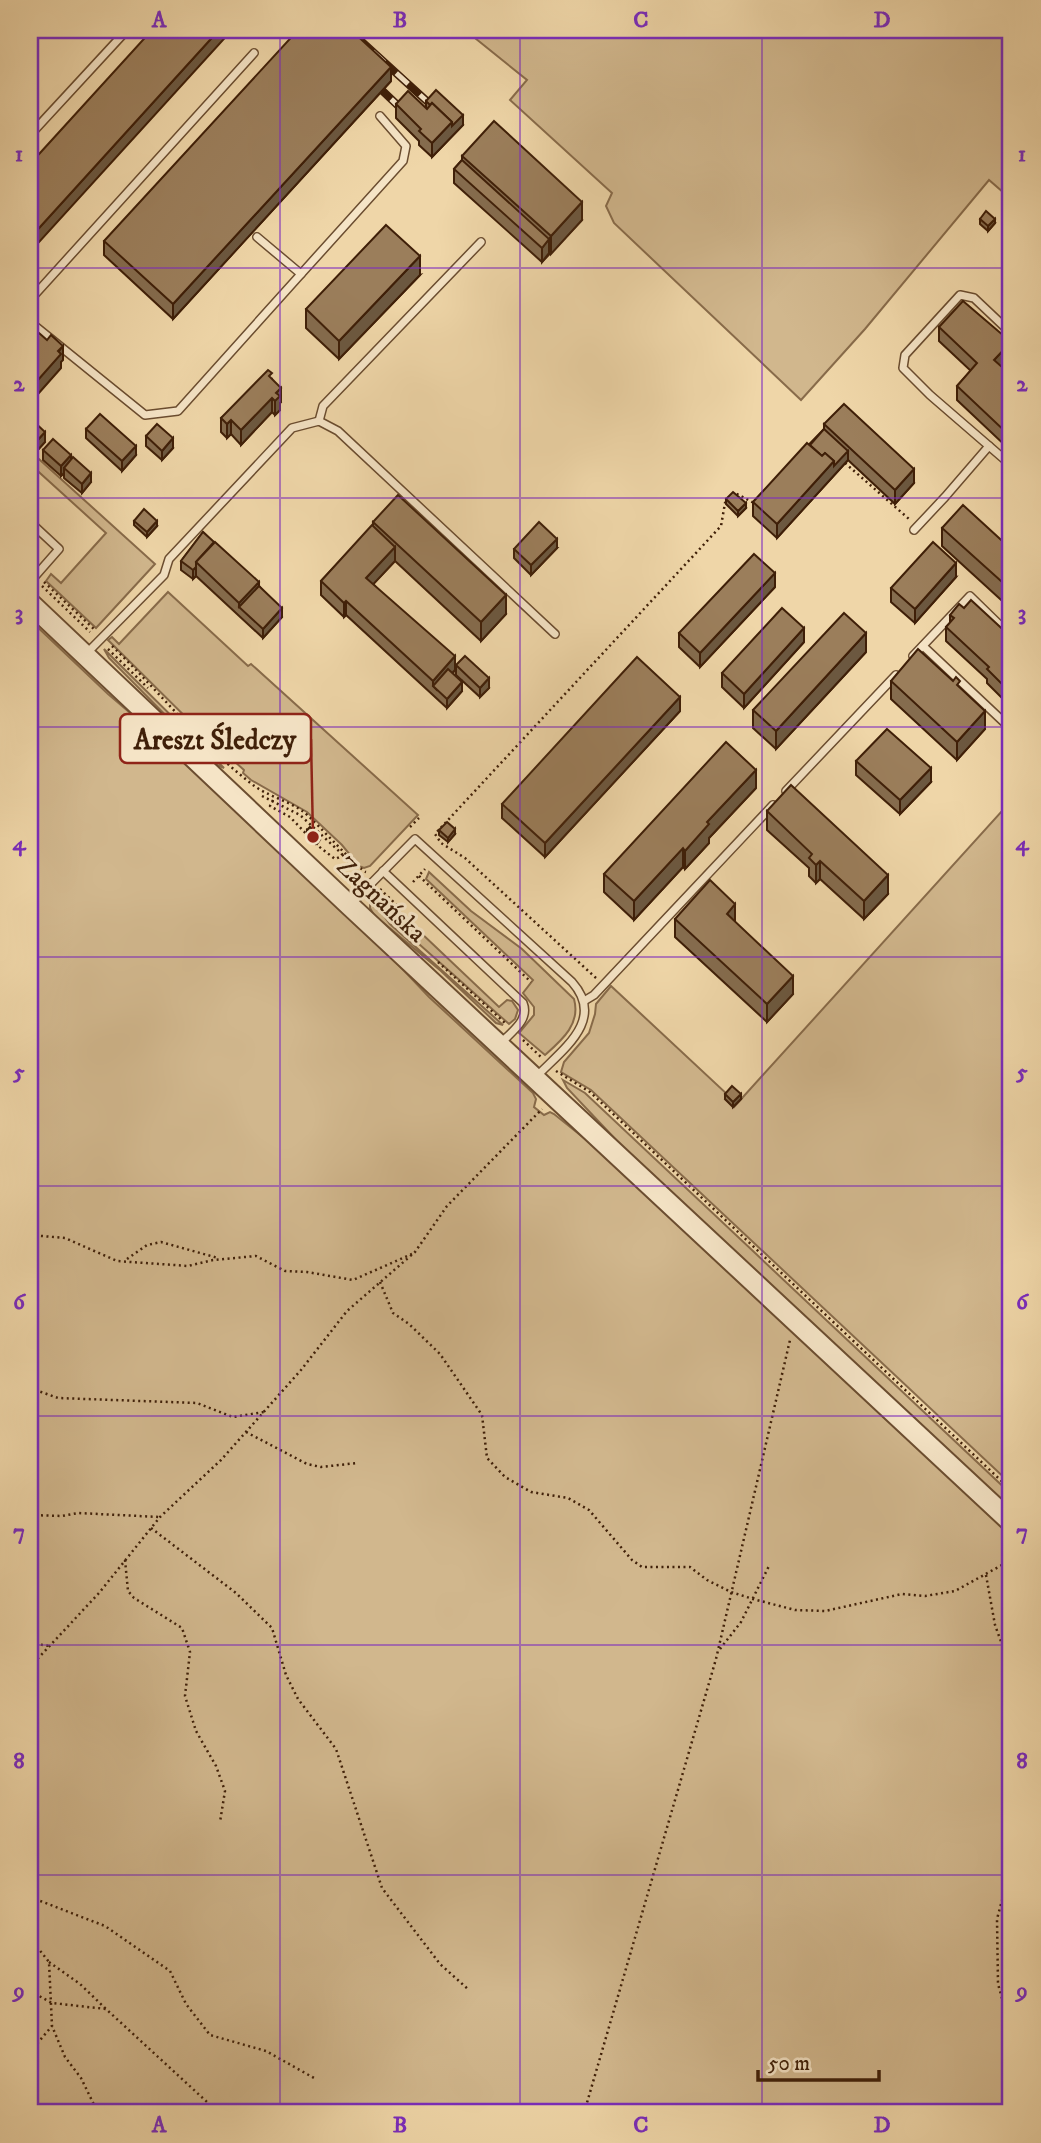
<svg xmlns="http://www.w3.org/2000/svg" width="1041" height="2143" font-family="'IM FELL DW Pica',serif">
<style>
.green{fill:#d1b78d;stroke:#886b4a;stroke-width:2}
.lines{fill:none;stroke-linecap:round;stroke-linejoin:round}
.service-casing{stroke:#6b4d30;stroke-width:10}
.tertiary-casing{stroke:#6b4d30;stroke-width:23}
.path{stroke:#3f1f08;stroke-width:2.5;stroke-dasharray:2 3.5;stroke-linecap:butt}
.service{stroke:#f5e4c6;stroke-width:7}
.tertiary{stroke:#f5e4c6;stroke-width:19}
.rail-casing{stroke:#3f1f08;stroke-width:8}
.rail{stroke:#f5e4c6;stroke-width:5;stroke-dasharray:16;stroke-linecap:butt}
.wall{fill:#856c4e;stroke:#3f1f08;stroke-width:2}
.shaded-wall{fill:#6c5840;stroke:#3f1f08;stroke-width:2}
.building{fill:#9b7e5b;stroke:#3f1f08;stroke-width:2}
.grid{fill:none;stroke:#7b2cbf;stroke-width:2;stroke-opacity:0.55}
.labels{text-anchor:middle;stroke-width:6;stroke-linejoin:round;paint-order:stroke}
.street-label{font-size:26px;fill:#3f1f08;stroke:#f5e4c6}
.leader{fill:none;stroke:#8f2418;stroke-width:2.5}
.callout-dot{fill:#8f2418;stroke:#f5e4c6;stroke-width:2.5}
.callout{fill:#f5e4c6;stroke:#8f2418;stroke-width:2.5}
.callout-label{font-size:28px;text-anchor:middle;font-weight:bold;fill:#3f1f08}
.neatline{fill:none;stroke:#7b2cbf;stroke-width:2.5}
.grid-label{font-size:23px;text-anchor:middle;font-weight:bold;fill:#7b2cbf}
</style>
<rect width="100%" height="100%" fill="#efd6a8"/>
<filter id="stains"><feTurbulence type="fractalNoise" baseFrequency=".00286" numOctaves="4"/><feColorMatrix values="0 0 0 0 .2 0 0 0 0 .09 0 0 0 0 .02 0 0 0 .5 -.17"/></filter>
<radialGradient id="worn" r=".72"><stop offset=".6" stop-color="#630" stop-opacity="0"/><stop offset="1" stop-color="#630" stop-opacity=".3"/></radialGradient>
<g class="green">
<path d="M465,30H1011V199L989,180L865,329L801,400L614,223L606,206L612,193L510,100L527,80Z"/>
<path d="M30,451L155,564L96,628L46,581L51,574L61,583L106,533L30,464Z"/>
<path d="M168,592L248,666L251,664L418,815L370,866L364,868L359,866L342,845L307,812L251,780L243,773L244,770L234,761L232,763L108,640L112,637L119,644Z"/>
<path d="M30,620L108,694L170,747L376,941L429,997L533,1093L536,1099L534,1107L544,1115L550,1112L554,1114L620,1167L1011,1532V2113H30Z"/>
<path d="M104,649L224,768L215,764L197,747L109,658Z"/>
<path d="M1011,801V1484L591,1090L561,1072L564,1062L589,1033L595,1014L596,1004L611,986L728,1095L725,1099L734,1107Z"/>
<path d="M429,872L471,911L522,949L574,999C581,1024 562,1040 545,1055L519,1033L534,1015V1007L523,993L533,980L426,879Z"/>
<path d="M370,897L390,924L503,1025L496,1023L441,971L374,915L370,908Z"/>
<path d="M400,913L499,1007L507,1000L512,1001L518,1010L515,1019L509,1024L393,921Z"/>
<path d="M563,1080L585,1093L1011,1494V1512L636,1161L567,1088Z"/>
</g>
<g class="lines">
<defs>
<g id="service">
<path d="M30,135L127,30"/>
<path d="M301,274L403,161L406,146L380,116"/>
<path d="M30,300L254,53"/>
<path d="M30,322L145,415L178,411L301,274L257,237"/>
<path d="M319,421L323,406L481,242"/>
<path d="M989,446L930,395L903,368L905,355L960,295L974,298L1011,333"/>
<path d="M30,522L59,549L30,582"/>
<path d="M914,530L945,497L989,446L1011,465"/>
<path d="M923,646L1008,726L1011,722"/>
<path d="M85,655L164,575L169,559L292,428L319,421L338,431L555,634"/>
<path d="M913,656L970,596L1011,636"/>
<path d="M786,791L896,675"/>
<path d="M383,871L523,1003C530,1020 511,1032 500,1044"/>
<path d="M350,905L415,839L572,982C606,1020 563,1049 536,1077"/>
<path d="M584,1001L594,995L773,805"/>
</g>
<path id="tertiary" d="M30,603L349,905L1011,1522"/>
</defs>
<use href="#service" class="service-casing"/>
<use href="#tertiary" class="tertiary-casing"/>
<g class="path">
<path d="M845,463L909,519"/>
<path d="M732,495L735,493L754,503"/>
<path d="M44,582L95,630"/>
<path d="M42,586L90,632"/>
<path d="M112,646C159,691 201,745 253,785C269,797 290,801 305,813C317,823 359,870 366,872"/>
<path d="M108,649L148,688"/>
<path d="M262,796L300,815L341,853L360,879"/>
<path d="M273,800L270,806L290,817L317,845L335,859L344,855"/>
<path d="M410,827L419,818"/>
<path d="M419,876L531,982"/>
<path d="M413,882L425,869"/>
<path d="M380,889L403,911"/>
<path d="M375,897L384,912"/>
<path d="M438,962L505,1023"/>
<path d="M596,978L465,858L441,843L435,834L721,526L725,503L728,500"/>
<path d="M523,1040L541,1057"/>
<path d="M556,1071L590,1092L1011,1490"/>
<path d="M30,1235L65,1238L117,1261L188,1266L213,1260L256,1256L285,1271L307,1272L353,1280L412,1254"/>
<path d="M127,1259L147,1245L161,1242L218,1258"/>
<path d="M380,1282L393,1313L409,1324L440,1354L482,1415L487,1458L505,1477L531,1492L568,1498L589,1510L632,1560L642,1567H690L707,1580L731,1592L753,1599L795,1610L825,1611L902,1594L925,1596L955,1591L1011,1560"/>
<path d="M30,1388L58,1398L197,1403L233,1417L264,1412"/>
<path d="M246,1432L307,1464L321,1467L357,1463"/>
<path d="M30,1515L62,1516L78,1513L159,1517"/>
<path d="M151,1528L236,1593L272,1628L286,1675L298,1699L336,1749L382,1888L440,1964L469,1990"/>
<path d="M125,1560L128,1591L134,1598L182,1628L190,1652L185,1696L196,1731L216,1766L225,1791L220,1822"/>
<path d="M986,1575L995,1625L1011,1669"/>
<path d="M30,1643L50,1646"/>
<path d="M720,1649L741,1622L769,1566"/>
<path d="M30,1667L99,1593L160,1517L221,1460L301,1370L347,1311L415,1252L447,1206L542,1109"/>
<path d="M1011,1867L997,1919L998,1984L1011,2030"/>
<path d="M30,1897L105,1926L170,1971L186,2004L210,2035L266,2051L314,2078"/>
<path d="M30,1938L49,1962L52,2026L65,2057L81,2078L98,2113"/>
<path d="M49,1962L80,1984L106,2009"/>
<path d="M30,1991L52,2003L106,2009L219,2113"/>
<path d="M30,2052L52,2026"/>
<path d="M584,2113L716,1659L790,1340"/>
</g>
<use href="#service" class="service"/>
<use href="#tertiary" class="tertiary"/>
<defs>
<g id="rail">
<path d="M349,30L441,114"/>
<path d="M368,77L411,118"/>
</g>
</defs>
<use href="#rail" class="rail-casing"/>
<use href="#rail" class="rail"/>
</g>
<g class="wall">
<path d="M391,81L173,319L104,255V241Z"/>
<path d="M426,101L463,125L432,157L419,145V141L396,118V104L426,108Z"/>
<path d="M462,156L582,220L542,262L454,183V169L462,160Z"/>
<path d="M980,219L995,223L988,231L980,224Z"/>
<path d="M420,275L339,359L306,328V309Z"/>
<path d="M939,327L1011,356L1001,366L1011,375V451L957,400V386L971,371L939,341Z"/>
<path d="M272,379L281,402L280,403V410L275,415L272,412L241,445L231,434L227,438L221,432V418Z"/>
<path d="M30,418L45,442L35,453L30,448Z"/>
<path d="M824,424L914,483L895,504L848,460L777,538L753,516V502L824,429Z"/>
<path d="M86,429L136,455L122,471L86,438Z"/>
<path d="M146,436L173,448L162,460L146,446Z"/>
<path d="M43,450L71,460L91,482L82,493L64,478V473L61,476L43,460Z"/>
<path d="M726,499L746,508L738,516L726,504Z"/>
<path d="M134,521L157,526L147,537L134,525Z"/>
<path d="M373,522L506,614L481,641L395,561L373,584L455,670L453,673L462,691L447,708L346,615L344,617L321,595V581L373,526Z"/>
<path d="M942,528L1011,549V609L942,546Z"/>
<path d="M203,532L259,586L282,617L263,638L196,576L193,579L181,570V561Z"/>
<path d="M557,548L531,575L514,558V549Z"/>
<path d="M956,577L915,623L891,602V588Z"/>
<path d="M775,587L700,667L679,647V633Z"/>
<path d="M964,608L1011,637V700L1008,704L987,683V679L946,641V627L950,623V615Z"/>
<path d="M804,642L744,708L722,687V673Z"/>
<path d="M866,652L776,749L753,728V710Z"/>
<path d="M456,665L489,688L480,697L456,675Z"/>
<path d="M891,681L960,688L985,729L957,760L891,699Z"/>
<path d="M680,711L545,857L502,818V804Z"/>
<path d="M856,761L931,782L900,814L856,775Z"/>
<path d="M756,788L709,838V843L685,869L683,867L634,920L604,892V874Z"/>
<path d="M767,811L888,894L864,919L820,879L816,883L809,876V868L767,830Z"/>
<path d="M307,830L320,840L317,844L307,835Z"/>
<path d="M439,830L455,834L448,842L439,835Z"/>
<path d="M675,919L735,922L793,994L767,1022L675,937Z"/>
<path d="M725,1094L741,1099L733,1107L725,1099Z"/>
</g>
<g class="shaded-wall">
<path d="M219,30H232L30,252V238Z"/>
<path d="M391,67V81L173,319V304Z"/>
<path d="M463,115V125L432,157V143L452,122Z"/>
<path d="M582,202V220L551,254V236Z"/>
<path d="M995,219V223L988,231V226Z"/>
<path d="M549,239V253L542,262V248Z"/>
<path d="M420,256V275L339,359V341Z"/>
<path d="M1011,342V356L994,374V360Z"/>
<path d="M63,346V360L61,362V368L30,403V389Z"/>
<path d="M281,388V402L280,403V410L275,415V401L276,393Z"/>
<path d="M272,398V412L241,445V430Z"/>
<path d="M231,420V434L227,438V424Z"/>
<path d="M45,432V442L35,453V443Z"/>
<path d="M173,438V448L162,460V451Z"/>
<path d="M136,446V455L122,471V461Z"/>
<path d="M848,451V460L777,538V524L834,461Z"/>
<path d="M71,455V465L64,468V473L61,476V466Z"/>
<path d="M914,469V483L895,504V490Z"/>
<path d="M91,473V482L82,493V484Z"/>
<path d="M746,503V508L738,516V511Z"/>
<path d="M157,521V526L147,537V532Z"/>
<path d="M557,539V548L531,575V565Z"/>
<path d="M395,547V561L366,592V578Z"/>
<path d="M956,563V577L915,623V609Z"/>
<path d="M196,567V576L193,579V570Z"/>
<path d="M775,573V587L700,667V653Z"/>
<path d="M259,582V596L239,607V603Z"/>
<path d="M506,595V614L481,641V622Z"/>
<path d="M346,601V615L344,617V603Z"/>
<path d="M282,608V617L263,638V629Z"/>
<path d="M804,628V642L744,708V694Z"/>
<path d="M866,633V652L776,749V731Z"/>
<path d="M455,656V670L437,690L433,686V681Z"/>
<path d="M489,678V688L480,697V688Z"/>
<path d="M462,682V691L447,708V699Z"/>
<path d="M1011,686V700L1008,704V690Z"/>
<path d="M680,697V711L545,857V843Z"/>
<path d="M985,711V729L957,760V742Z"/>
<path d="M931,768V782L900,814V800Z"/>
<path d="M756,770V788L709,838V843L685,869V851L707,822Z"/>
<path d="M455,829V834L448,842V838Z"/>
<path d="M683,848V867L634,920V901Z"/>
<path d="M820,861V879L816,883V865Z"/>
<path d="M888,875V894L864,919V901Z"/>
<path d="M735,904V922L727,914Z"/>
<path d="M793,976V994L767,1022V1004Z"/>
<path d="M741,1094V1099L733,1107V1102Z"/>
</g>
<g class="building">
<path d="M152,30H219L30,238V164Z"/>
<path d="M298,30H351L391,67L173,304L104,241Z"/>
<path d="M436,90L463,115L452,126V122L432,103L430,105L426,101Z"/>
<path d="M408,91L427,109L432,103L452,122L432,143L419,131L421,129L396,104Z"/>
<path d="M494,121L582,202L551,236L462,156Z"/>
<path d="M462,160L549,239L542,248L454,169Z"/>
<path d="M986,211L995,219L988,226L980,219Z"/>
<path d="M386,225L420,256L339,341L306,309Z"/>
<path d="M963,301L1011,342L994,360L1011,375V437L957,386L977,363L939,327Z"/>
<path d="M39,333L47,340L51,335L63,346L58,351L61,354L30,389V344Z"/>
<path d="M268,370L272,373L269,376L281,388L276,393L280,396L275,401L272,398L241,430L231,420L227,424L221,418Z"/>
<path d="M844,404L914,469L895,490L824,424Z"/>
<path d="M100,414L136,446L122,461L86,429Z"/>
<path d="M30,418L45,432L35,443L30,438Z"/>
<path d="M157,424L173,438L162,451L146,436Z"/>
<path d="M824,429L848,451L834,466V461L825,453L822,456L810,445Z"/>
<path d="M53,439L71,455L61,466L43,450Z"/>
<path d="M807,443L822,456L825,453L834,461L777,524L753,502Z"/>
<path d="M73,457L91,473L82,484L64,468Z"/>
<path d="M733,492L746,503L738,511L726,499Z"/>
<path d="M398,495L506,595L481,622L373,522Z"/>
<path d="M963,505L1011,549V590L942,528Z"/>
<path d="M144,509L157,521L147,532L134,521Z"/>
<path d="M539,522L557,539L531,565L514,549Z"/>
<path d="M372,525L395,547L366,578L455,656L433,681L346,601L344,603L321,581Z"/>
<path d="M203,532L214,542L196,562V567L193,570L181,561Z"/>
<path d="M215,542L259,582L239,603L196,562Z"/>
<path d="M933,542L956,563L915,609L891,588Z"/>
<path d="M754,554L775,573L700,653L679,633Z"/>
<path d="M259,586L282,608L263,629L239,607Z"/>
<path d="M971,600L1011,637V686L1008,690L987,669L989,667L946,627L954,618L950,615L959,604L964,608Z"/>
<path d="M782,608L804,628L744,694L722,673Z"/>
<path d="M844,613L866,633L776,731L753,710Z"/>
<path d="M918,649L953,681L956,677L960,681L957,685L985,711L957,742L891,681Z"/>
<path d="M465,656L489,678L480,688L456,665Z"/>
<path d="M637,657L680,697L545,843L502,804Z"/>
<path d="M448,669L462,682L447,699L433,686Z"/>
<path d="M887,729L931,768L900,800L856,761Z"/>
<path d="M726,742L756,770L707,822L709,824L685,851L683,848L634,901L604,874Z"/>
<path d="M791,785L888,875L864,901L820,861L816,865L809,858L812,854L767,811Z"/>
<path d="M447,822L455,829L448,838L439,830Z"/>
<path d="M310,827L320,836L317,839L307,830Z"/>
<path d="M710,880L735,904L727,914L793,976L767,1004L675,919Z"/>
<path d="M732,1086L741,1094L733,1102L725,1094Z"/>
</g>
<path class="grid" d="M280,30V2113M520,30V2113M762,30V2113M30,268H1011M30,498H1011M30,727H1011M30,957H1011M30,1186H1011M30,1416H1011M30,1645H1011M30,1875H1011"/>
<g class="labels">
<g class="street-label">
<text transform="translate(382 899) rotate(43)" y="9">Zagnańska</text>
</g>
</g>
<path class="leader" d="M313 837L311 739"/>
<circle class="callout-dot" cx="313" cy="837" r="7"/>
<rect class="callout" x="120" y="714" width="191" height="49" rx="7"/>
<g class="callout-label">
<text x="215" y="749">Areszt Śledczy</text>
</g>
<rect width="1041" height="2143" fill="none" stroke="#efd6a8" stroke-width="77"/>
<path d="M758 2070v10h121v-10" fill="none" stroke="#3f1f08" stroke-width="3.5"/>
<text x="768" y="2070" font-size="21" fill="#3f1f08" stroke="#f5e4c6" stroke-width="5" paint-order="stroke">50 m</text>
<rect x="38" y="38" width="964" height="2066" class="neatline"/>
<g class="grid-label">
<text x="159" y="27">A</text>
<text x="400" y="27">B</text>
<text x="641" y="27">C</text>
<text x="882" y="27">D</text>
<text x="19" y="161">1</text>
<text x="1022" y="161">1</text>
<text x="19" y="391">2</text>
<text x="1022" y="391">2</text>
<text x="19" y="620">3</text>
<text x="1022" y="620">3</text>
<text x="19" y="850">4</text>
<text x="1022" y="850">4</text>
<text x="19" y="1079">5</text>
<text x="1022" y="1079">5</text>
<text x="19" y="1309">6</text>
<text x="1022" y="1309">6</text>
<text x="19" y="1539">7</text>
<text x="1022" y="1539">7</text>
<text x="19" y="1768">8</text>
<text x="1022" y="1768">8</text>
<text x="19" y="1998">9</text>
<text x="1022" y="1998">9</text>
<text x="159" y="2132">A</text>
<text x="400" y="2132">B</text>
<text x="641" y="2132">C</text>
<text x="882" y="2132">D</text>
</g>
<rect width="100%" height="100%" filter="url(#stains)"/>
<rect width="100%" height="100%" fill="url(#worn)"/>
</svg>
